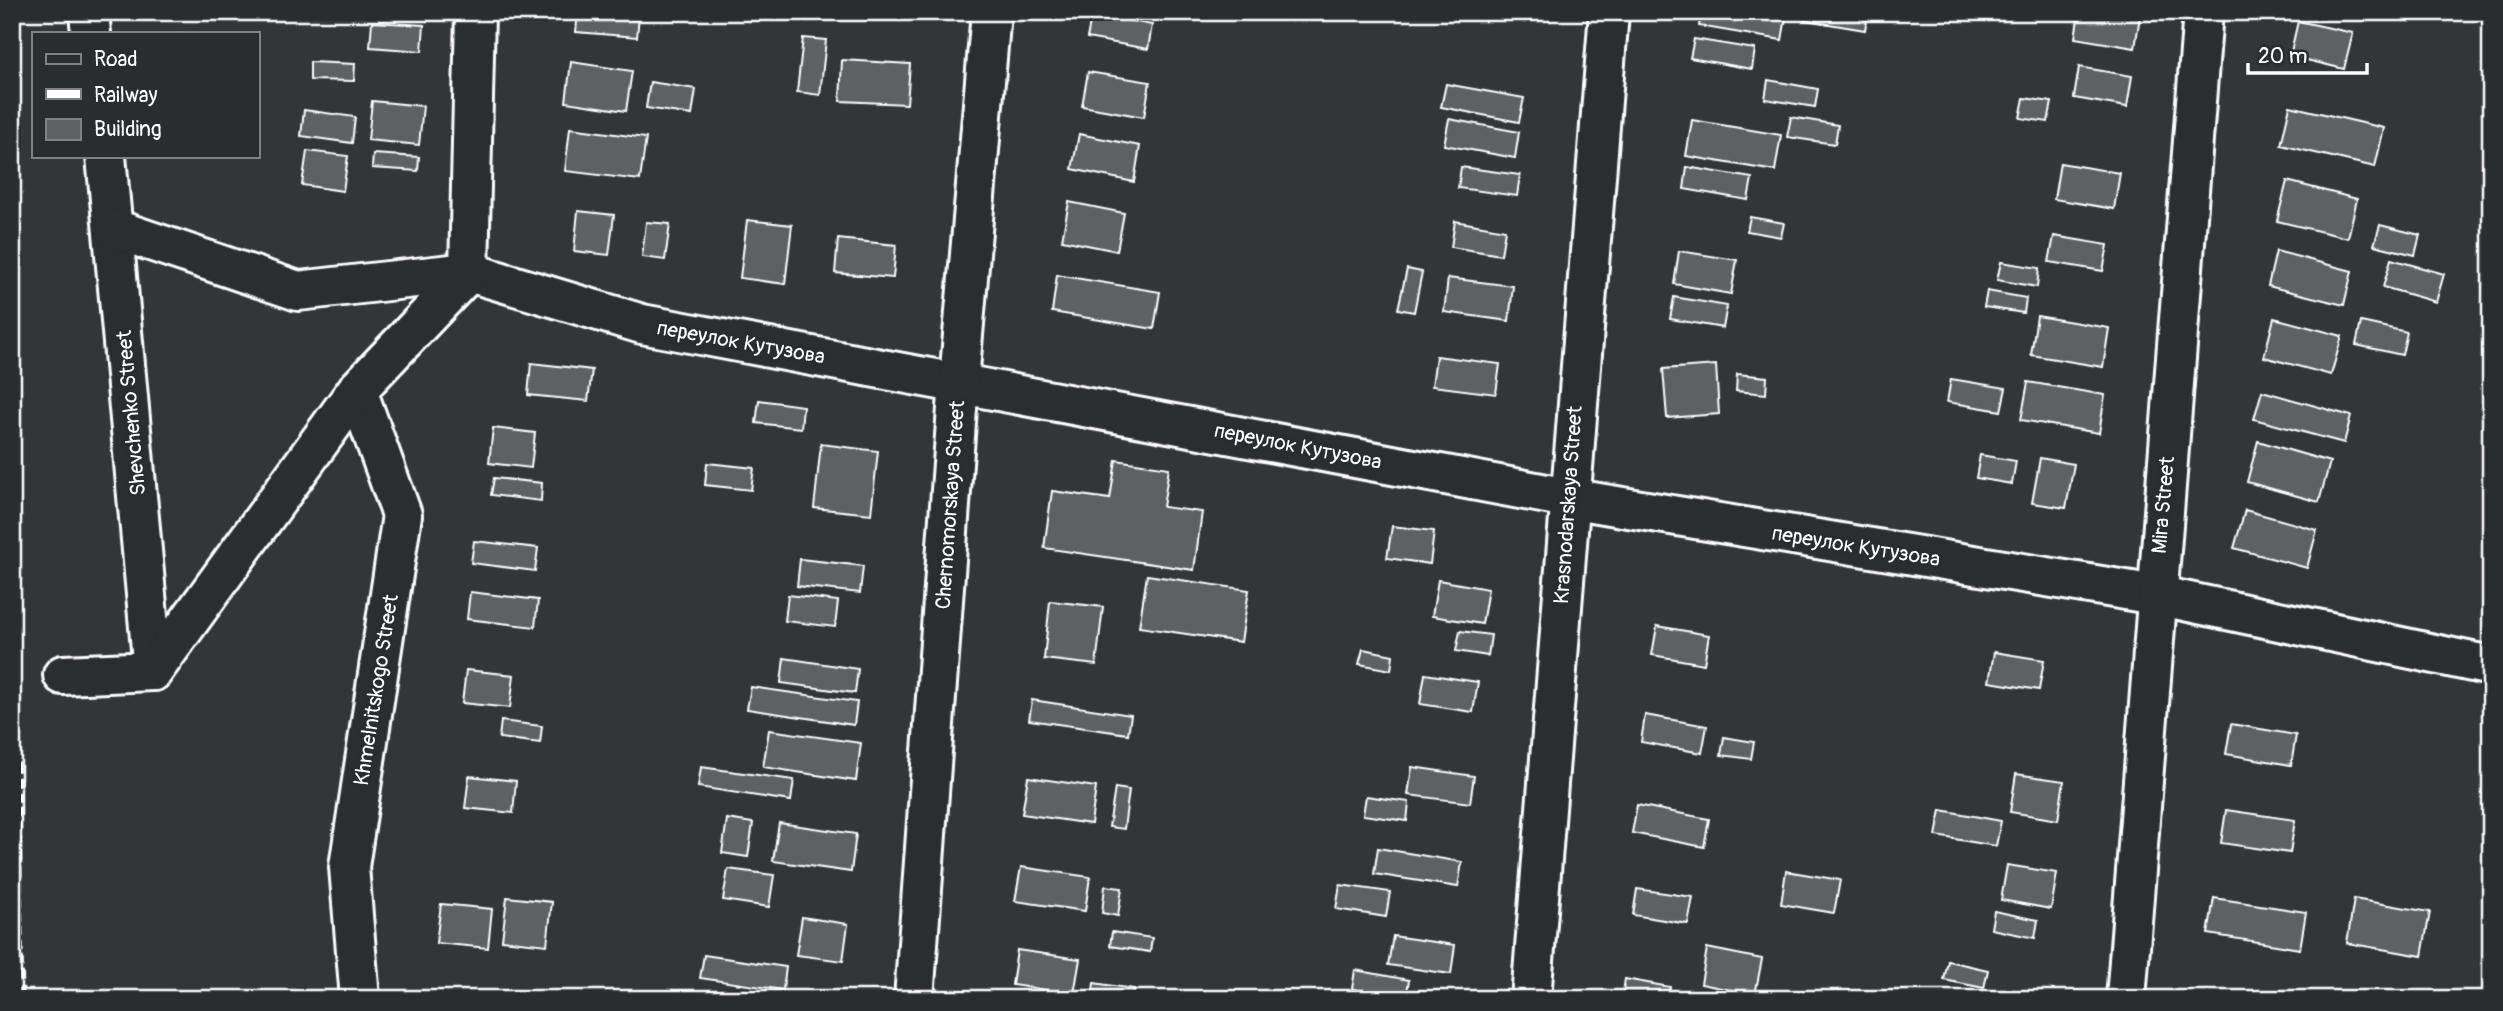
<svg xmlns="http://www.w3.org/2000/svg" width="2503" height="1011" font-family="Pangolin,sans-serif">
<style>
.building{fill:#5f6162;stroke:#fff;stroke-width:2}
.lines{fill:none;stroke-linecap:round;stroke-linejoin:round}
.minor-casing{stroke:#fff;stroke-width:44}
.minor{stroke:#2a2d2e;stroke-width:38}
.rail{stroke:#fff;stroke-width:5;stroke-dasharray:10 5;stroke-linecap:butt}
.labels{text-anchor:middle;stroke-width:7;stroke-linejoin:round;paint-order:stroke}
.street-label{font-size:21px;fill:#fff;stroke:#2a2d2e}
</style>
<rect width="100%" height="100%" fill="#333536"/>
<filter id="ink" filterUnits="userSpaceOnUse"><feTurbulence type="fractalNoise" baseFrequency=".0143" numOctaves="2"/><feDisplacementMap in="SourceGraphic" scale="14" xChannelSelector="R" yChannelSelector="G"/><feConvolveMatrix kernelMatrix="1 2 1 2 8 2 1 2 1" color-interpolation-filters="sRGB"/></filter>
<g filter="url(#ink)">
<g class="building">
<path d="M578,12L639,15L637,37L576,32Z"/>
<path d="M1484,12H1527L1525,22Z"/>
<path d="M1701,12H1787L1782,40L1699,26Z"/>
<path d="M1806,12H1868L1865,30L1805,20Z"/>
<path d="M2079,12L2140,16L2135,48L2075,38Z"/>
<path d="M1092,13L1152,25L1148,49L1087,38Z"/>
<path d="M2298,21L2353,33L2344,69L2290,56Z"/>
<path d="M372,22L424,25L422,51L370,47Z"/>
<path d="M803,38L826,40L820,95L797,92Z"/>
<path d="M1694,39L1755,49L1752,69L1690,58Z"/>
<path d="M842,60L910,64L907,104L840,101Z"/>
<path d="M310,62L355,64L354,81L310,80Z"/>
<path d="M571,62L632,71L626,111L566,102Z"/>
<path d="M2079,67L2132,76L2127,107L2074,98Z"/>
<path d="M1088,72L1150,82L1144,117L1082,106Z"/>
<path d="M1768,80L1818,89L1815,107L1765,99Z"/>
<path d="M650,82L696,89L692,115L646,108Z"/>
<path d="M1446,84L1524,98L1519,122L1441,107Z"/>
<path d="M2024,98L2052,102L2048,122L2020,118Z"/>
<path d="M372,101L423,106L419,145L368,140Z"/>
<path d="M2290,106L2384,128L2375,167L2281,145Z"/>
<path d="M304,110L355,117L352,143L301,136Z"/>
<path d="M1791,117L1838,125L1835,144L1787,137Z"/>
<path d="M1449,119L1519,132L1515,158L1444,145Z"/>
<path d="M1692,120L1781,135L1775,171L1686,156Z"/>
<path d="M570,128L646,138L640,180L565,171Z"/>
<path d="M1079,134L1140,146L1134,182L1072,169Z"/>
<path d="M307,151L348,156L343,191L302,185Z"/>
<path d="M373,154L419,157L418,171L372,168Z"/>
<path d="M2060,163L2120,173L2114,209L2054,199Z"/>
<path d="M1461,167L1520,175L1517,196L1458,188Z"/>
<path d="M1687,167L1752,178L1748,200L1684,189Z"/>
<path d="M2287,181L2357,199L2348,238L2277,221Z"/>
<path d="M1069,202L1124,213L1117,251L1062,240Z"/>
<path d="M578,211L614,215L609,255L574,251Z"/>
<path d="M1750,217L1784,223L1781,237L1747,231Z"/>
<path d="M747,220L792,225L785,284L740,278Z"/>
<path d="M1455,221L1505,230L1501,255L1451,247Z"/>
<path d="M646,222L670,224L665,260L642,257Z"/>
<path d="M2380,225L2420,235L2415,255L2374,245Z"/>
<path d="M2054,236L2108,245L2103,271L2049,262Z"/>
<path d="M838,239L896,245L893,278L835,273Z"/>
<path d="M1679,251L1737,260L1731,294L1674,284Z"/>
<path d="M2276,251L2352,271L2344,305L2268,286Z"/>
<path d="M2391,259L2444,274L2436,302L2383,287Z"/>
<path d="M2001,262L2039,268L2037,287L1997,280Z"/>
<path d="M1407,269L1422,272L1414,312L1398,309Z"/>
<path d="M1057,275L1160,292L1154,329L1052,312Z"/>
<path d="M1448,278L1513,286L1509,321L1444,312Z"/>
<path d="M1987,291L2026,298L2024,313L1984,307Z"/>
<path d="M1674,297L1727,306L1723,328L1670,319Z"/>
<path d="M2037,316L2109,328L2103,367L2031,355Z"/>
<path d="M2274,318L2342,336L2331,375L2264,357Z"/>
<path d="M2361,322L2407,332L2402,355L2356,345Z"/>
<path d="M1436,356L1500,364L1496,394L1432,386Z"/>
<path d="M531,363L592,370L588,401L528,395Z"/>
<path d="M1716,365L1719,414L1667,418L1663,369Z"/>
<path d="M1737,374L1767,377L1766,394L1736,391Z"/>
<path d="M1951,379L2006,388L2001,411L1947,402Z"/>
<path d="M2028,382L2105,395L2099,433L2021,420Z"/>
<path d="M2262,391L2351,416L2344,443L2254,419Z"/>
<path d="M759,400L803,406L801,428L756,423Z"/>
<path d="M493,428L535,433L531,468L489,463Z"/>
<path d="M2258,441L2330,462L2319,502L2247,482Z"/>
<path d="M821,444L878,451L871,514L814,508Z"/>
<path d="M1980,455L2016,461L2012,484L1976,478Z"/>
<path d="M2040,458L2074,464L2066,508L2032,503Z"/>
<path d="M1116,460L1169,468L1163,507L1202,512L1194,570L1044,548L1052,491L1110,499Z"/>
<path d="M707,463L754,468L751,490L705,485Z"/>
<path d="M494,478L542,483L541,501L491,495Z"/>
<path d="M2245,510L2317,530L2307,568L2234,548Z"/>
<path d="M1392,526L1434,531L1430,564L1387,558Z"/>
<path d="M474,541L538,548L535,571L471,563Z"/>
<path d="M800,559L863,566L860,593L797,586Z"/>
<path d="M1147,575L1249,590L1241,642L1139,627Z"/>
<path d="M1438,580L1488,589L1482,624L1432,616Z"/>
<path d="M470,592L538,600L535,627L467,619Z"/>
<path d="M788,595L838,601L835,627L785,621Z"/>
<path d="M1050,601L1103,607L1096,665L1044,659Z"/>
<path d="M1657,626L1709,635L1704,664L1652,655Z"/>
<path d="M1460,631L1491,635L1488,656L1456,651Z"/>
<path d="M1363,649L1393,655L1391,670L1359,664Z"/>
<path d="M1994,652L2044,660L2039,690L1989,682Z"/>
<path d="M784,658L858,669L855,693L781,683Z"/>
<path d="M466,670L514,675L510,708L462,703Z"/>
<path d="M1425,674L1478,682L1473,712L1420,704Z"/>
<path d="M751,687L857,702L854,725L747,709Z"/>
<path d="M1032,700L1131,715L1128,734L1029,720Z"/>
<path d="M1645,715L1707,726L1702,753L1641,742Z"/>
<path d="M501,721L542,726L540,743L499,738Z"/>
<path d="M2231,724L2296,735L2291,765L2226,754Z"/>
<path d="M769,730L861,743L856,781L763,767Z"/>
<path d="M1724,737L1754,742L1751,759L1721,755Z"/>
<path d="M701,767L794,780L791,801L698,787Z"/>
<path d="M1412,767L1474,776L1470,803L1408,795Z"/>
<path d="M2016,774L2064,781L2058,820L2010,812Z"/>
<path d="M469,776L516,781L513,813L465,808Z"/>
<path d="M1028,777L1096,787L1091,824L1022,814Z"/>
<path d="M1115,788L1129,790L1124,829L1109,827Z"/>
<path d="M1366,796L1409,802L1407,821L1363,815Z"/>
<path d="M1637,805L1709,819L1704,847L1632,833Z"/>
<path d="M1941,810L2001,821L1996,846L1936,836Z"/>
<path d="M2226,810L2295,820L2290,853L2221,843Z"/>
<path d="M727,819L753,823L748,857L722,853Z"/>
<path d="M779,823L856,834L851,872L773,861Z"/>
<path d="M1378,848L1462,862L1458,887L1374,874Z"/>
<path d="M2007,865L2057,873L2051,909L2001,900Z"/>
<path d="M1021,867L1090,877L1085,911L1015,901Z"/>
<path d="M728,869L774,875L769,907L723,900Z"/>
<path d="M1786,871L1840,880L1834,913L1781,904Z"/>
<path d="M1340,885L1390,892L1386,917L1336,909Z"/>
<path d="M1105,886L1122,888L1118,916L1102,913Z"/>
<path d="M1637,889L1693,897L1688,924L1633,915Z"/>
<path d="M507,897L552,902L547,945L502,940Z"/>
<path d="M2214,898L2306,912L2300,949L2208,934Z"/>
<path d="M2354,899L2430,912L2422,956L2347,943Z"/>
<path d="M441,904L492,909L488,948L436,943Z"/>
<path d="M1994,911L2038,920L2035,938L1991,929Z"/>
<path d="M802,917L848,924L843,961L796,955Z"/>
<path d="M1112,932L1152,938L1150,952L1110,946Z"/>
<path d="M1393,936L1455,945L1451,974L1388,965Z"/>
<path d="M1707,948L1762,959L1755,995L1701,984Z"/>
<path d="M1017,950L1080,959L1074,994L1012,985Z"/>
<path d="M704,955L786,967L783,990L700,978Z"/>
<path d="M1948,961L1988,970L1984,988L1944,980Z"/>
<path d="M1355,970L1409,980L1406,998L1352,989Z"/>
<path d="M1625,979L1670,987L1668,999H1622Z"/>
<path d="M1094,983L1134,989L1132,999H1092Z"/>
</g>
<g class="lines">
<defs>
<g id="minor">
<path d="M89,12L91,33"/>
<path d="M106,156L153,671"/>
<path d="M115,229L298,291L469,272L642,324L1568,498L2156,595L2491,666"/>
<path d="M357,390L402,515L349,867L360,999"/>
<path d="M63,675L153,671L357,390L469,272L475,12"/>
<path d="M914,999L959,381L991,12"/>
<path d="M1531,999L1609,12"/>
<path d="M2126,999L2203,12"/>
</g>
</defs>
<use href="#minor" class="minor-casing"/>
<use href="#minor" class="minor"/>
<path class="rail" d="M12,627L17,708L22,999"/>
</g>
</g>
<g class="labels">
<g class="street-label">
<text transform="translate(741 342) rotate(10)" y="7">переулок Кутузова</text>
<text transform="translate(131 413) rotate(-95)" y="7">Shevchenko Street</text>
<text transform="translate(1298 446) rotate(11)" y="7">переулок Кутузова</text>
<text transform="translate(950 505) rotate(-86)" y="7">Chernomorskaya Street</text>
<text transform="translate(1568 505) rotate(-86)" y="7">Krasnodarskaya Street</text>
<text transform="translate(2163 505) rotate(-85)" y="7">Mira Street</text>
<text transform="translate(1856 546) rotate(9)" y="7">переулок Кутузова</text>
<text transform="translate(376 690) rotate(-81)" y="7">Khmelnitskogo Street</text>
</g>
</g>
<rect width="2503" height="1011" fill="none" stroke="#2a2d2e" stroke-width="42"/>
<rect x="21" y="21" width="2461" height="969" fill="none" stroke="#fff" stroke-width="2.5" filter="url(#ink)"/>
<rect x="32" y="32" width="228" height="126" fill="#2a2d2e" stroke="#7f8182" stroke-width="2"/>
<rect x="46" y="54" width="35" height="10" fill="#2a2d2e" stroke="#7f8182" stroke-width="2"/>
<text x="94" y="66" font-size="21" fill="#ffffff">Road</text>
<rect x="46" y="89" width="35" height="10" fill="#ffffff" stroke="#7f8182" stroke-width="2"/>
<text x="94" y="102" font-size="21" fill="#ffffff">Railway</text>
<rect x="46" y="119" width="35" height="21" fill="#5f6162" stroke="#7f8182" stroke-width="2"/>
<text x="94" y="136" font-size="21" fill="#ffffff">Building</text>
<path d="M2248 63v10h119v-10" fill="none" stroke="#ffffff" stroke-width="3.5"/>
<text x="2258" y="63" font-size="21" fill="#ffffff" stroke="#2a2d2e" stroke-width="5" paint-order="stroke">20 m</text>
</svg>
